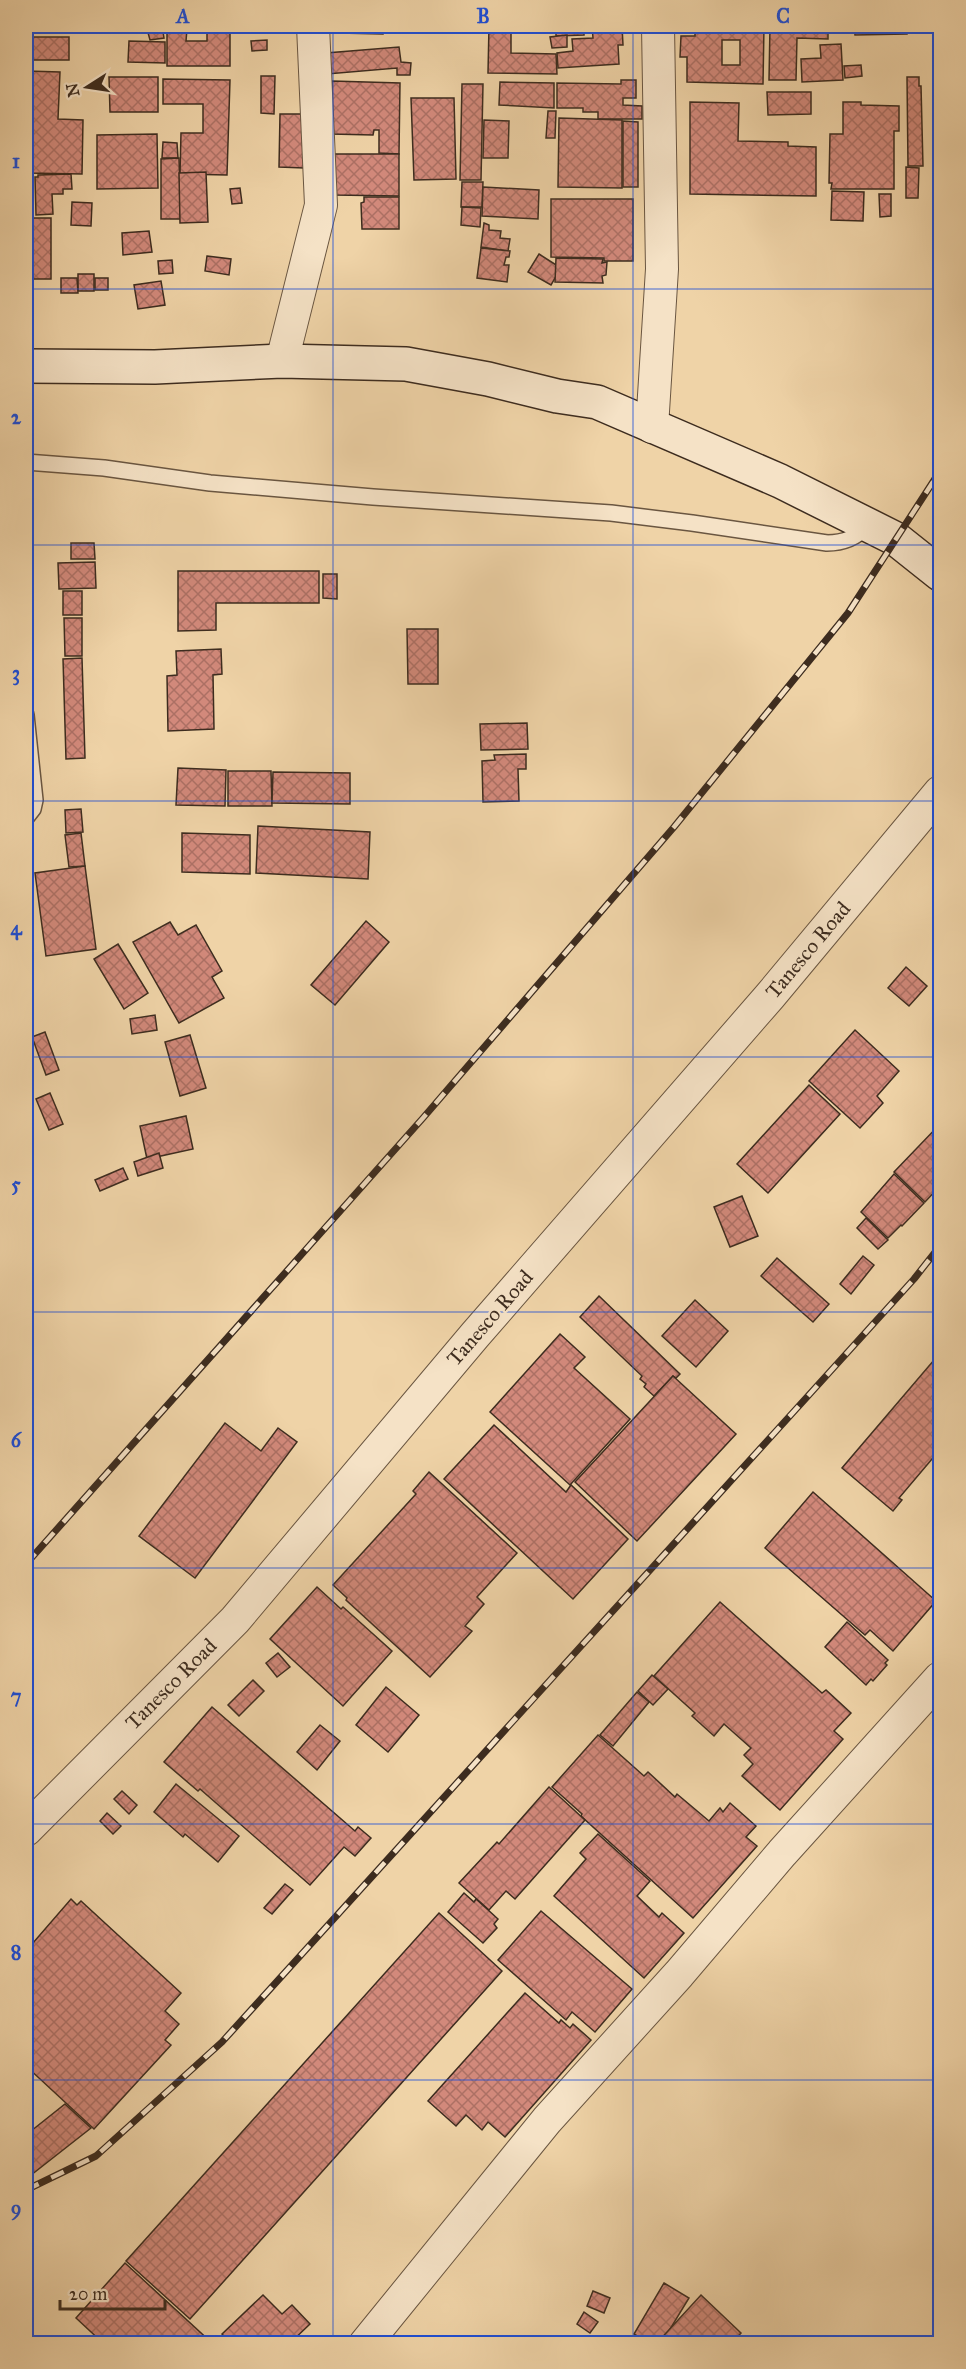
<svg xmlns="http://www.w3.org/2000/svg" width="966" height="2369" font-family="'IM FELL Great Primer',serif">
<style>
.building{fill:url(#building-cross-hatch);stroke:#3d2c1f;stroke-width:1.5;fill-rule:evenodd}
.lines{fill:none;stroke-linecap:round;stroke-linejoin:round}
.lane-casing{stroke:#6a5641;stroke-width:18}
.street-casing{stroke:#6a5641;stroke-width:34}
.secondary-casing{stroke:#3d2c1f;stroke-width:36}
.lane{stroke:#f5e2c6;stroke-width:15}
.street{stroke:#f5e2c6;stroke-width:32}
.secondary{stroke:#f5e2c6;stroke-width:33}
.rail-casing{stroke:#3d2c1f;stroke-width:7}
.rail{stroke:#f5e2c6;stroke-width:4.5;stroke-dasharray:14;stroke-linecap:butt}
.grid{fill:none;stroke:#1d4ed8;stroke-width:1.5;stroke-opacity:0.55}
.labels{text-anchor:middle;stroke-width:4.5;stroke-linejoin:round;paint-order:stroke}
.street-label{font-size:21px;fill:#3d2c1f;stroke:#f5e2c6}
.neatline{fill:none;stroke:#1d4ed8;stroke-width:2}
.grid-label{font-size:20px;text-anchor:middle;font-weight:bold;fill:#1d4ed8}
</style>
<defs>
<pattern id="building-cross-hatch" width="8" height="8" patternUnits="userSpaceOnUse" patternTransform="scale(1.5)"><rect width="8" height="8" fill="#d2897b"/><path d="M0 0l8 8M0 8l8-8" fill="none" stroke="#ac7064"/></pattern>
</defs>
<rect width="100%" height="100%" fill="#efd3a7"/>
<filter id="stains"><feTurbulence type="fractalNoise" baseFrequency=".00333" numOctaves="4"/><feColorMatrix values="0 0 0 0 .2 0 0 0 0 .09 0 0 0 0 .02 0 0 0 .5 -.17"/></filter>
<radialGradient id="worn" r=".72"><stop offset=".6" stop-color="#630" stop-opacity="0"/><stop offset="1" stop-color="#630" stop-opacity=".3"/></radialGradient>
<g class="building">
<path d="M162,26L164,38L150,40L147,29Z"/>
<path d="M167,26H230V66H167ZM187,29L207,30V41H186Z"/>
<path d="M338,26H383V34L338,33Z"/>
<path d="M411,26H468L467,33L410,31Z"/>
<path d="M489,26H551H511V53L556,54L557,74L488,73Z"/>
<path d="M556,26H592V28L584,29V35L556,36Z"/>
<path d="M592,26H622L623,45H618L619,64L558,68L557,53L573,51L572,39L593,38Z"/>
<path d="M695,26H764L763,84L687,82V57H680L681,36H695ZM722,40H740V65H722Z"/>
<path d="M770,26H828V39L797,38L796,80H769Z"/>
<path d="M854,26H907V34L855,35Z"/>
<path d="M567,35V47L552,48L550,37Z"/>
<rect x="26" y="37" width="43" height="23"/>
<path d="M267,40V50L252,51L251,41Z"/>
<path d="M129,41L165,42V63L128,62Z"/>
<path d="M841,44L843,80L802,82L801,59L821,58L820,45Z"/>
<path d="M399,47L401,62L411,63L410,75H397V68L327,74L326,53Z"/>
<path d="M861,65L862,76L845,78L844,66Z"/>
<path d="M26,71L60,72L58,119L83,120L82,174L26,173Z"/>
<path d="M261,76H275L274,114L261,113Z"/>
<path d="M109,77H158V112H110Z"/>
<path d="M907,77H919V86H921L923,166H908Z"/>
<path d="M163,79L230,80L227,175L180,174L181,133H203V104H163Z"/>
<path d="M621,80H636V98H623V105L642,106V119H598V112H583V108H557V83L621,84Z"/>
<path d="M332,81L400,83L399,154L379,153V130H374L373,135L331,134Z"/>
<path d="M500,82L554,83V108L499,105Z"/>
<path d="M462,84H483L481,180H460Z"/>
<path d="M767,92H811V114L768,115Z"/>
<path d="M411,98H454L456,179L414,180Z"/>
<path d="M690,102L739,103L738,141L788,142V146L816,147V196L690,194Z"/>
<path d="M843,102H861V105L899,106V131H894V189H831L832,183H829L830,134H843Z"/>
<path d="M548,111H556L555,138H546Z"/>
<path d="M280,114H305L304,168L279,167Z"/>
<path d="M559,118L622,120V188L558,187Z"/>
<path d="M484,120L509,121L508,158H483Z"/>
<path d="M623,121L638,122V187H623Z"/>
<path d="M940,132V190H936Z"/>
<path d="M157,134L158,188L97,189V135Z"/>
<path d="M163,142L177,143L178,158H162Z"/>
<path d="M334,154H399V196L334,195Z"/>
<path d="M179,158L181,219H161V159Z"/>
<path d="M906,167L919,168L918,198H906Z"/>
<path d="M206,172L208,222L180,223L179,173Z"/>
<path d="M71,174L72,189H63V194H52L53,214L36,215L35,177H38V175Z"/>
<path d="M26,181L32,204L26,205Z"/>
<path d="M462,182H483L482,207H461Z"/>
<path d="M483,187L539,190L538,219L482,216Z"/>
<path d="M240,188L242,203L232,204L230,189Z"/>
<path d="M832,191L864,192L863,221L831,220Z"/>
<path d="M879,194H891V216L880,217Z"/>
<path d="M364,197H399V229H362L361,203L364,202Z"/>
<path d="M551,199H633V261H604V258L551,257Z"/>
<path d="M72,202L92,203L91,226L71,225Z"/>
<path d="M462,207L481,208L480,227L461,225Z"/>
<path d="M31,218H51V279H30Z"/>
<path d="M484,223L489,225V230L501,231L500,238L510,239L508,251L481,247Z"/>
<path d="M149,231L152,252L123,255L122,233Z"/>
<path d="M481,248L510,251L509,257H506L504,265H509L507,282L477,278Z"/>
<path d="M539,254L561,268L551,285L528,272Z"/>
<path d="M207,256L231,259L229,275L205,271Z"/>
<path d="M556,258L603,259L602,263L607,262L606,275L602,276L603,283L555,282Z"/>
<path d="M172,260L173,273L159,274L158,261Z"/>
<rect x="78" y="274" width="16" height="17"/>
<path d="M61,278H77L78,293H61Z"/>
<rect x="95" y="278" width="13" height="12"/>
<path d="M161,281L165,305L138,309L134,285Z"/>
<path d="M71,543H94L95,559H71Z"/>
<path d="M95,562L96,588L59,589L58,563Z"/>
<path d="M178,571H319V603H216V630L178,631Z"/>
<path d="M323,574H337V599L323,598Z"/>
<rect x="63" y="591" width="19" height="24"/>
<path d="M64,618H82V656H65Z"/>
<path d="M407,629H438V684H408Z"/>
<path d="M221,649L222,674L213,675L214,729L168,731L167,676L177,675L176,651Z"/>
<path d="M82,658L85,758L66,759L63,659Z"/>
<path d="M527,723L528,749L481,750L480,724Z"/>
<path d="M526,754V769H518L519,801L483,802L482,761L495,760L494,755Z"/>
<path d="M178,768L226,770L225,806L176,805Z"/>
<path d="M228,771H271L272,806H228Z"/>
<path d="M273,772L350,773V804L272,803Z"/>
<path d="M81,809L83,832L66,833L65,810Z"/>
<path d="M258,826L370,832L368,879L256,873Z"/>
<path d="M81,833L85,866L69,867L65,835Z"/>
<path d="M182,833L250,835V874L182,872Z"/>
<path d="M85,866L96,949L46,956L35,873Z"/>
<path d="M366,921L389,942L335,1005L311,985Z"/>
<path d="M170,922L178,935L196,925L222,971L212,977L224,998L179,1023L133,942Z"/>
<path d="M118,944L148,993L124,1009L94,959Z"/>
<path d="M906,967L927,986L909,1006L888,988Z"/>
<path d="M155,1015L157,1030L132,1034L130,1019Z"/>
<path d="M855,1030L899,1071L877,1096L883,1103L860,1128L809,1081Z"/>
<path d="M45,1032L59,1070L46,1075L32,1037Z"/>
<path d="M190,1035L206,1088L180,1096L165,1042Z"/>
<path d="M809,1085L840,1114L768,1193L737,1164Z"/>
<path d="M50,1093L63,1124L49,1130L36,1099Z"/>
<path d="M186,1116L193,1149L147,1159L140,1126Z"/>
<path d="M940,1124V1186L925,1202L894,1172Z"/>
<path d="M159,1153L163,1168L138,1176L134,1162Z"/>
<path d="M123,1168L128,1179L100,1191L95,1180Z"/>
<path d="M894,1174L924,1203L902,1226L901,1225L888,1238L861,1212Z"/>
<path d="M742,1196L758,1236L730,1247L714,1207Z"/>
<path d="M866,1218L888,1240L878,1249L857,1228Z"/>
<path d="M863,1256L874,1265L851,1294L840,1284Z"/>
<path d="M777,1258L829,1304L813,1322L761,1276Z"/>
<path d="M599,1296L680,1374L676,1378L673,1376L654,1396L644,1387L646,1384L640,1379L642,1376L580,1317Z"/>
<path d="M695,1300L728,1331L696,1367L662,1336Z"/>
<path d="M560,1334L585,1357L574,1368L630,1419L570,1485L490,1412Z"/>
<path d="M940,1353V1461L938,1464L932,1459L899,1498L902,1500L893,1511L842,1468Z"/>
<path d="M673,1376L736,1434L637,1541L575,1482Z"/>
<path d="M225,1423L261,1451L278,1428L297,1442L195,1578L139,1536Z"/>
<path d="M494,1425L566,1492L571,1485L628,1539L573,1599L444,1479Z"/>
<path d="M429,1472L517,1553L477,1597L484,1604L465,1626L472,1631L430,1677L346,1600L347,1598L333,1585L416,1494L413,1491Z"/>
<path d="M813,1492L936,1601L893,1651L870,1630L865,1635L765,1548Z"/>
<path d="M317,1587L341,1609L343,1607L392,1651L343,1706L270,1639Z"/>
<path d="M720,1602L822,1693L826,1690L851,1713L834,1731L843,1739L780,1810L742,1776L753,1764L744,1755L751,1748L724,1724L714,1736L692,1716L695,1713L654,1676Z"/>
<path d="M847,1622L888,1660L885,1663L887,1665L873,1681L871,1679L866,1685L825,1647Z"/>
<path d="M278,1653L290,1667L277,1677L266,1663Z"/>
<path d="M652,1675L668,1689L653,1705L638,1691Z"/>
<path d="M253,1680L264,1691L239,1716L228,1705Z"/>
<path d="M386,1687L419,1715L388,1752L356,1725Z"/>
<path d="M637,1692L649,1702L613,1746L600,1735Z"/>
<path d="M212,1707L355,1831L358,1827L371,1838L355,1856L344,1847L310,1885L200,1789L198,1791L164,1762Z"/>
<path d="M320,1725L340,1741L317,1770L297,1752Z"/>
<path d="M598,1735L644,1776L648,1772L675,1797L677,1794L709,1821L720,1808L723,1812L730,1803L756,1826L746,1837L757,1846L693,1918L581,1816L582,1814L552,1787Z"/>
<path d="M176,1784L239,1836L218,1862L185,1834L183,1837L154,1812Z"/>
<path d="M549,1787L585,1820L515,1899L506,1891L489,1910L459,1883L497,1842L499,1844Z"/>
<path d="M122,1791L137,1805L129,1814L114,1799Z"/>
<path d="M107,1813L121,1826L113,1834L100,1821Z"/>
<path d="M598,1834L650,1881L637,1896L659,1917L662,1913L684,1933L644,1978L554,1896L586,1859L580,1853Z"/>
<path d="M285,1884L293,1890L272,1914L264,1908Z"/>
<path d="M464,1893L474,1902L476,1899L498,1919L494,1924L497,1928L483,1943L448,1912Z"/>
<path d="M71,1899L77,1905L81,1901L181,1993L165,2011L179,2024L165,2040L171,2045L94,2129L26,2066V1951Z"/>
<path d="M541,1911L632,1989L595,2032L572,2012L566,2020L498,1960Z"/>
<path d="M439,1913L502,1971L190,2319L126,2261Z"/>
<path d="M525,1993L559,2023L561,2020L570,2028L573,2024L591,2040L505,2137L488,2122L482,2130L466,2115L456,2126L428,2101Z"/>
<path d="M65,2104L91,2128L26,2179V2135Z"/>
<path d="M125,2263L213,2344H104L76,2318Z"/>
<path d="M664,2283L689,2298L661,2344H650L634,2334Z"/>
<path d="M593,2291L610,2298L604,2313L587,2306Z"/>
<path d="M263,2295L282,2314L292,2305L310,2324L289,2344H231L222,2334Z"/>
<path d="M701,2295L741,2333L731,2344H656Z"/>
<path d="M584,2312L598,2322L590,2333L577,2324Z"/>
</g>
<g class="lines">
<defs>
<g id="lane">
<path d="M26,462L104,468L210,483L373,497L611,513L692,523L827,543C844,543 856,538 867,526"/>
<path d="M26,715L35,800L33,809L26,818"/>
</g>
<g id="street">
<path d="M282,361L321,205L313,26"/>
<path d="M652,427L662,269L658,26"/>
<path d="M26,1830L235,1620L475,1335L770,996L940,792"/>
<path d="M365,2344L547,2120L679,1974L782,1853L940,1678"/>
</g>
<path id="secondary" d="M26,366L155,367L282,361L406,364L488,379L557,396L597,402L780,481L896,539L940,574"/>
</defs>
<use href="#lane" class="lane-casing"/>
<use href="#street" class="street-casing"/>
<use href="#secondary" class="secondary-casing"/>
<use href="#lane" class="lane"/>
<use href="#street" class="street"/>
<use href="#secondary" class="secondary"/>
<defs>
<g id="rail">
<path d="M26,1564L423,1118L674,827L848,613L940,471"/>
<path d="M26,2190L96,2156L222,2042L914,1279L940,1246"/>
</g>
</defs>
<use href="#rail" class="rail-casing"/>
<use href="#rail" class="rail"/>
</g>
<path class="grid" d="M333,26V2344M633,26V2344M26,289H940M26,545H940M26,801H940M26,1057H940M26,1312H940M26,1568H940M26,1824H940M26,2080H940"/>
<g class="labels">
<g class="street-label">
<text transform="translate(808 950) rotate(-50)" y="7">Tanesco Road</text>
<text transform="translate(490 1318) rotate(-49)" y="7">Tanesco Road</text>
<text transform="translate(171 1684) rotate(-45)" y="7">Tanesco Road</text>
</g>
</g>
<rect width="966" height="2369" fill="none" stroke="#efd3a7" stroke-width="66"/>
<g transform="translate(87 87) rotate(258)" stroke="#f5e2c6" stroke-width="4.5" paint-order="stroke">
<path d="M0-4.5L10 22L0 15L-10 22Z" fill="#3d2c1f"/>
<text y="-9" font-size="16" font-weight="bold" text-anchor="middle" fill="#3d2c1f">N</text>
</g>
<path d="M60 2300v9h105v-9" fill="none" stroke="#3d2c1f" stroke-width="3"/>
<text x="69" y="2300" font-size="18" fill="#3d2c1f" stroke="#f5e2c6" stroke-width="4.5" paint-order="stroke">20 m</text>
<rect x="33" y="33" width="900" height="2303" class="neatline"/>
<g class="grid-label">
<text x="183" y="23">A</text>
<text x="483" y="23">B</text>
<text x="783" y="23">C</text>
<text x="16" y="168">1</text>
<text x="16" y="424">2</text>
<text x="16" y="680">3</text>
<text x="16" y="935">4</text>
<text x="16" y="1191">5</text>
<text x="16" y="1447">6</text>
<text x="16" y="1703">7</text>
<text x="16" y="1959">8</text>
<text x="16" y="2215">9</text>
</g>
<rect width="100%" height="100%" filter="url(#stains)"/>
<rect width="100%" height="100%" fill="url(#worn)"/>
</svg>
